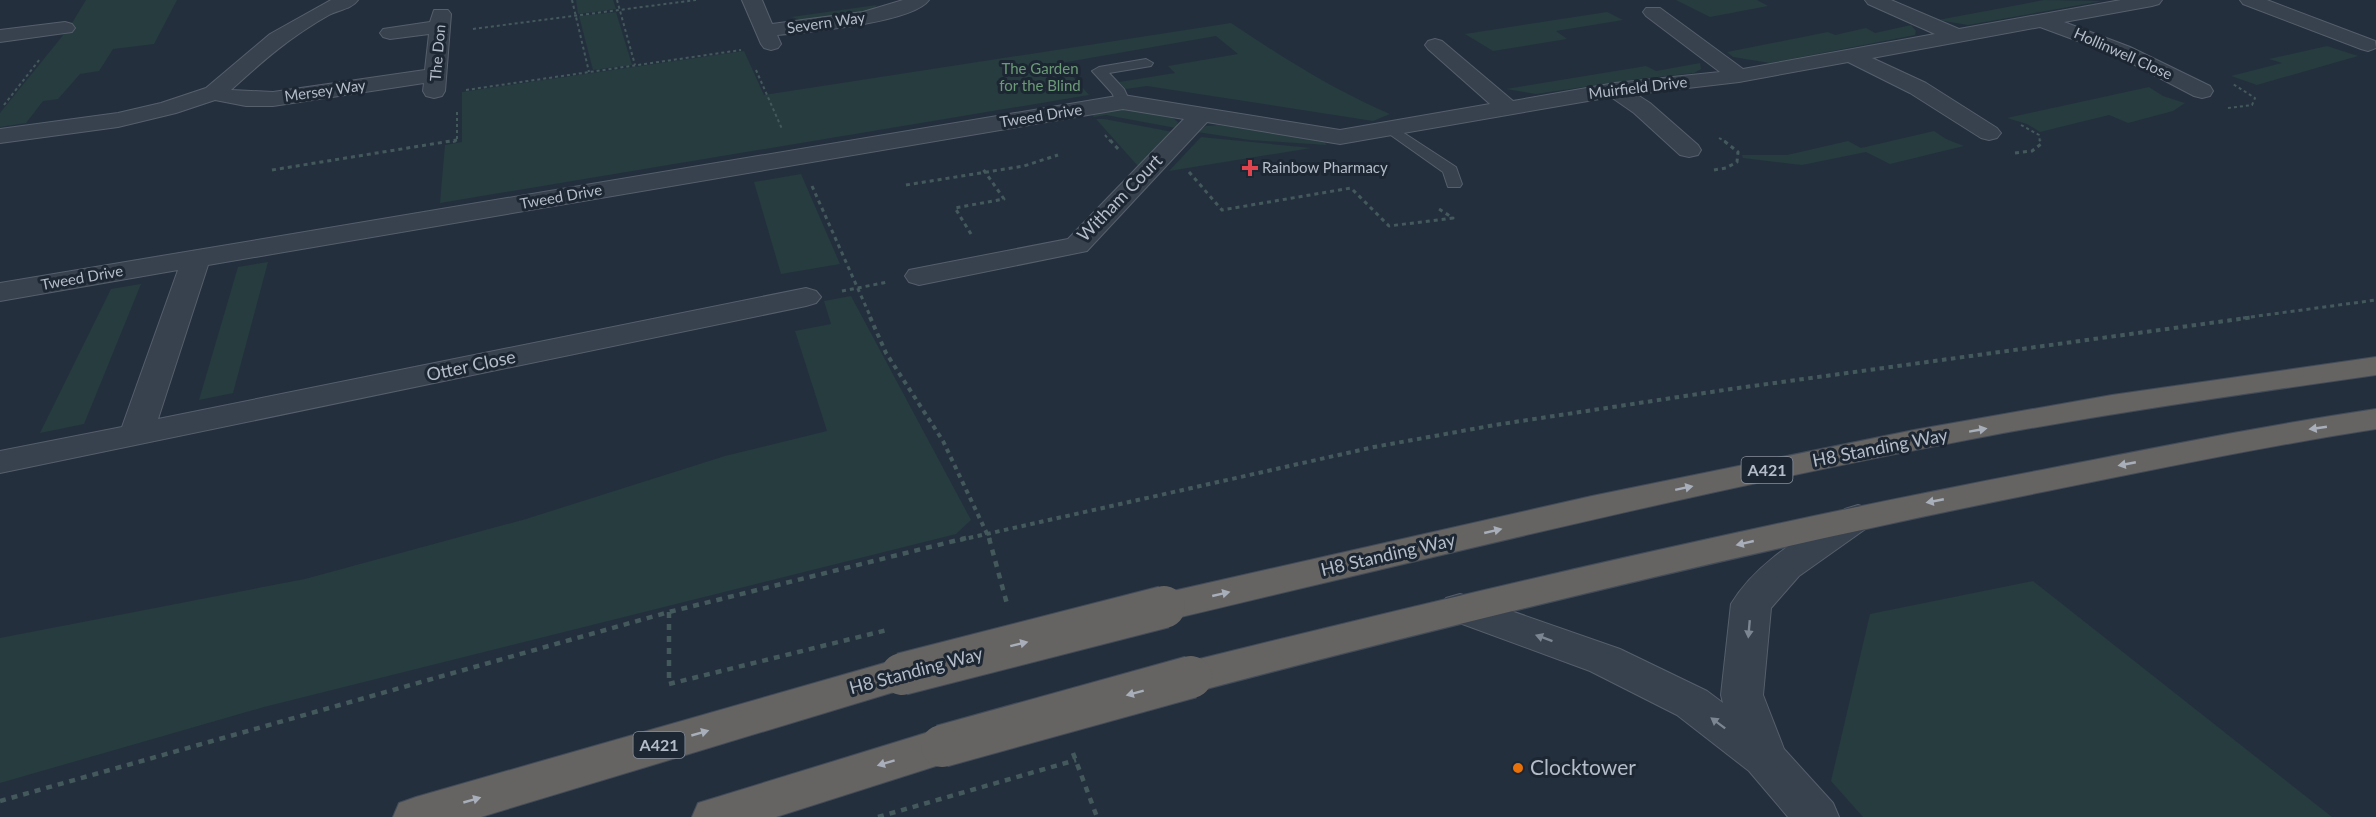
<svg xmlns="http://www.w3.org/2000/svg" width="2376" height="817" font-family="Lato,sans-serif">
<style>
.green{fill:#263c3f}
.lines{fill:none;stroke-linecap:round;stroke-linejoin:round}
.service-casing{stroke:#565f6c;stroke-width:2}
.minor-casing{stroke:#565f6c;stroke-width:2}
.trunk-casing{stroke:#434c59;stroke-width:2}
.path-far3{stroke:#44595c;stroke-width:2;stroke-dasharray:3 3;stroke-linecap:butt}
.path-far2{stroke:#44595c;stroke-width:3;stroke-dasharray:4 4;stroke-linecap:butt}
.path-far1{stroke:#44595c;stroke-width:4;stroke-dasharray:4.5 4.5;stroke-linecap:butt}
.path{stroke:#44595c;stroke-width:4.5;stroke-dasharray:6 6;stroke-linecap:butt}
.service{fill:#38414e;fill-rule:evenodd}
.minor{fill:#38414e;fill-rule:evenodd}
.trunk{fill:#656462;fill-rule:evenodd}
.trunk-bridge-casing{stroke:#434c59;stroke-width:44;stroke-linecap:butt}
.trunk-bridge{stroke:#656462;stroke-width:42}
.oneway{fill:#a8afba}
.oneway2{fill:#7c8592}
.health-dot{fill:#e0444e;stroke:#1d2633;stroke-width:2}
.food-dot{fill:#e8710a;stroke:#1d2633;stroke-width:2}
.labels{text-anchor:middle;stroke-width:6;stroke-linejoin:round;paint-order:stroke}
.far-street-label{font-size:15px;fill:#b4bcc9;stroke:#1d2633}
.far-park-label{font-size:15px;fill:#6b9a76;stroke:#1d2633}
.far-poi-label{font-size:15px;fill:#b4bcc9;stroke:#1d2633;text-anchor:start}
.shield{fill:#1d2633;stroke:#878f9c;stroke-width:1.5}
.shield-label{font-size:16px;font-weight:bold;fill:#b4bcc9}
.street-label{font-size:18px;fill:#b4bcc9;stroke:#1d2633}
.near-poi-label{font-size:21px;fill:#b4bcc9;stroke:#1d2633;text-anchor:start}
</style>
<rect width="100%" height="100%" fill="#242f3e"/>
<g class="green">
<path d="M86,0H177L154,44L113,49L99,71L80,74L58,99L43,101L26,123L0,127V113L69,28Z"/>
<path d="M576,0H613L616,9L578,14Z"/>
<path d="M1676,0H1757L1768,6L1710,17Z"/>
<path d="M2044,0L2102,1L1968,25L1938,20Z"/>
<path d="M877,5L872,11L801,20L791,17Z"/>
<path d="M616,12L632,65L593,70L579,16Z"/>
<path d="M1607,12L1623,20L1556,31L1567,39L1493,51L1465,34Z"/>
<path d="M1231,23C1282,57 1333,90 1390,114L1373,121L1147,86L1126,89L1119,82L1175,73L1168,66L1238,54L1216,36L1061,63L1089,95L440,203L445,145L462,142V92L744,51L764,95Z"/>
<path d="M1911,25L1916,31L1915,35L1770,63L1733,57L1727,52L1828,32L1835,35L1866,28L1875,33Z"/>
<path d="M2327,46L2358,56L2257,85L2231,76L2282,63L2269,59Z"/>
<path d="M1700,63L1701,69L1694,73L1631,80L1536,94L1506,89L1646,66L1656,71Z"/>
<path d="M2149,87L2163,96L2185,103L2173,111L2128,123L2109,115L2040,132L2027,124L2007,118Z"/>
<path d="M1122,108L1170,116L1178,122L1176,128L1106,115L1094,117L1090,113Z"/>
<path d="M1096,119H1104L1173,132L1138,166Z"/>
<path d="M1218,125L1322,140L1327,145L1250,140L1197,132L1206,126Z"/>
<path d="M1934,131L1946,139L1964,146L1890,164L1866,152L1802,165L1743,158L1742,155H1787L1848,141L1861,148Z"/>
<path d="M1201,137L1311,148L1169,171Z"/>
<path d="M801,174L840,264L781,274L754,182Z"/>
<path d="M268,262L233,393L199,400L238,267Z"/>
<path d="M141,284L84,424L40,433L111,289Z"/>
<path d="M851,296L971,520L956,534L264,707L0,783V638L305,579L526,519L725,456L827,431L795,331L831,324L824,301Z"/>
<path d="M2033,581L2332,817H1863L1831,781L1870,614Z"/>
</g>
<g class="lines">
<defs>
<g id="service">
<path d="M1146,59L1153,63L1151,66L1109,73L1124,89L1130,102L1123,106L1118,105L1112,93L1092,71L1099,67Z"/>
<path d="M1390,124L1456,167L1462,184L1460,187H1448L1443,172L1385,131L1383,128L1385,125Z"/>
</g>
<g id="minor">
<path d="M331,0H358C352,9 338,10 329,15C290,37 264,60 231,90L273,92L425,70L429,34L390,39L383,37L380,33L383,29L430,22L434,10H448L451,14L445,91L442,96L434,98L426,96L423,91L424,83L273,106H246L215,100L176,113L118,127L0,143V129L118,113L161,103L206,88L270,34Z"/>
<path d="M742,0H762L772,24L863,12L903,0H929C913,23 807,32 777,35L781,44L778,48L771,50L764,48L761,44Z"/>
<path d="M1865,0H1891L1959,29L2121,0H2162L2159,4L2152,6L2064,22L2130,47L2210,86L2213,91L2210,96L2202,98L2194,96L2116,55L2040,27L1872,58L1926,83L1997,128L2001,133L1997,138L1989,140L1981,138L1910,93L1848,62L1739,82L1636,94L1650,103L1698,145L1701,150L1698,155L1689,157L1680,155L1634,113L1611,97L1340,144L1207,122L1087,251L919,285L909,282L905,276L909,270L1068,239L1184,119L1123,109L208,265L158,419L806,288L816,291L821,297L816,303L806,306L0,473V451L122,427L178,270L0,301V283L1123,95L1340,130L1490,104L1428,49L1425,45L1428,41L1435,39L1442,41L1513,101L1615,83L1720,72L1646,16L1643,12L1646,8H1660L1743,69L1935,34L1868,4Z"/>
<path d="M2240,0H2267L2375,41L2376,48L2368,51L2361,49L2243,4Z"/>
<path d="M65,22L72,24L75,28L72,32L0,42V30Z"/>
<path d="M1858,505L1871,509L1876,517L1871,525L1799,576L1771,608L1763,695L1784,749L1833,803L1839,817H1788L1749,771L1677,715L1590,671L1446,618L1440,608L1446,598L1460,594L1474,598L1620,649L1707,691L1723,703L1721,695L1731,604C1757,561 1804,536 1845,509Z"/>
</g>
<g id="trunk">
<path d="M2376,357V375C2243,394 2109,413 1977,438C1704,490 1434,557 1164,621L1150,617L1144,607L1150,597L1164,593L1592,496L1914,430L2112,395Z"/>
<path d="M2376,409V429C2267,446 2160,468 2052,490C1763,548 1476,618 1191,693L1176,688L1170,677L1176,666L1191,661C1477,590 1763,523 2052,468C2160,447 2268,425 2376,409Z"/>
<path d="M902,658L917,663L923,674L917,685L481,817H393L399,803L416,797Z"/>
<path d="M942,728L958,733L964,746L958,759L776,817H692L698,803Z"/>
</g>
</defs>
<use href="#service" class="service-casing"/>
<use href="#minor" class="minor-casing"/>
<use href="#trunk" class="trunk-casing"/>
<g class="path-far3">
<path d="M572,0L589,72"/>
<path d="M617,0L635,65"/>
<path d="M473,29L696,0"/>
<path d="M756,70L782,129"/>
<path d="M466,90L741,50"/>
<path d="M4,105L40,59"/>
<path d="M2228,108L2252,105L2255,98L2233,84"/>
<path d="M2021,125L2039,135L2040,142"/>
<path d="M1105,135L1111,142"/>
<path d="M1719,138L1726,142"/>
<path d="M453,142L457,141V110"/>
</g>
<g class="path-far2">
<path d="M1110,140L1120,151"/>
<path d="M2015,153L2032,151L2041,144L2040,140"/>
<path d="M272,170L457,140"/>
<path d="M1714,170L1726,168L1737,162L1738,152L1723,140"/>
<path d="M1189,172L1222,210L1351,188L1389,226L1453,218L1439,209"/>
<path d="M906,185L1024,166L1058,155"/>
<path d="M812,186L871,318"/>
<path d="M971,234L955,208L1004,199L983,169"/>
<path d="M842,291L888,282"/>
<path d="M2243,318L2376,300"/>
</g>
<g class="path-far1">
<path d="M870,317L886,353L943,441L990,540"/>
<path d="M960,540L1374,447L1495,425L1731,389L2254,317"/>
</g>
<g class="path">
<path d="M989,538L1007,604"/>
<path d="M669,612V684L887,630"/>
<path d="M1073,753L1097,817"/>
<path d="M0,801L669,612L966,538"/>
<path d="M878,817L1076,760"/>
</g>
<use href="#service" class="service"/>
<use href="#minor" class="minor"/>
<use href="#trunk" class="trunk"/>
<defs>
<g id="trunk-bridge">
<path d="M902,674L1164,607"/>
<path d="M942,746L1191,677"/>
</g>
</defs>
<use href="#trunk-bridge" class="trunk-bridge-casing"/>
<use href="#trunk-bridge" class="trunk-bridge"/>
</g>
<defs><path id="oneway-solid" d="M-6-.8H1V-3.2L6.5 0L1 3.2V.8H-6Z" transform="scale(1.5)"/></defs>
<g class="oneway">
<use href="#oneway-solid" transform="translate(2318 428) rotate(172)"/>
<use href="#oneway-solid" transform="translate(1978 430) rotate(-10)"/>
<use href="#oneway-solid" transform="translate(2127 464) rotate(169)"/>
<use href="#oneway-solid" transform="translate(1684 488) rotate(-12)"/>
<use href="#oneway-solid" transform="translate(1935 501) rotate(169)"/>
<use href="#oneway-solid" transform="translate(1493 531) rotate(-13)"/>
<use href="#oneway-solid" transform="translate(1745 543) rotate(167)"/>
<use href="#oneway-solid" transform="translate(1221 594) rotate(-13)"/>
<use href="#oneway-solid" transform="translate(1019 644) rotate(-14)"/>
<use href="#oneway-solid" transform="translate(1135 693) rotate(165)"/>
<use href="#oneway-solid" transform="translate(700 733) rotate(-16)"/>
<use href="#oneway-solid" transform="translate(886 763) rotate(163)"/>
<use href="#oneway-solid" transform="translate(472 800) rotate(-16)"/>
</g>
<g class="oneway2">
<use href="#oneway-solid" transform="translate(1749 629) rotate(95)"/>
<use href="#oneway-solid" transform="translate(1544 638) rotate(-160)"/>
<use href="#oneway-solid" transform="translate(1718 723) rotate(-143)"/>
</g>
<path class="health-dot" d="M1247 159h6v6h6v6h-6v6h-6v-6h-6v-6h6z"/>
<circle class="food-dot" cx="1518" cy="768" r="6"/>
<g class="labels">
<g class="far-street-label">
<text transform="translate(826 23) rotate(-8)" y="5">Severn Way</text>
<text transform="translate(438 53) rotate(-85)" y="5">The Don</text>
<text transform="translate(2123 54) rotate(24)" y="5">Hollinwell Close</text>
<text transform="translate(1638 88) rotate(-7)" y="5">Muirfield Drive</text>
<text transform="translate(325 91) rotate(-8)" y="5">Mersey Way</text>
<text transform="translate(1041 116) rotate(-9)" y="5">Tweed Drive</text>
<text transform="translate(561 197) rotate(-10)" y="5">Tweed Drive</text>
<text transform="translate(82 278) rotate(-10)" y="5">Tweed Drive</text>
</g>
<g class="far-park-label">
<text x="1040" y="74">The Garden<tspan x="1040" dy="17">for the Blind</tspan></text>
</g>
<g class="far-poi-label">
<text x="1262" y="173">Rainbow Pharmacy</text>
</g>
<g class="shield">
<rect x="1741.5" y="457" width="51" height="26" rx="4.5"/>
<rect x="633.5" y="732" width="51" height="26" rx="4.5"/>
</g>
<g class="shield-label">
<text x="1767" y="476">A421</text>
<text x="659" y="751">A421</text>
</g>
<g class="street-label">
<text transform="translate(1120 198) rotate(-46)" y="6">Witham Court</text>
<text transform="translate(471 366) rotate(-12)" y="6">Otter Close</text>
<text transform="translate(1880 448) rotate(-11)" y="6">H8 Standing Way</text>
<text transform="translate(1388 555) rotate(-13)" y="6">H8 Standing Way</text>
<text transform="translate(916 671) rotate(-15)" y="6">H8 Standing Way</text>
</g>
<g class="near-poi-label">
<text x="1530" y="775">Clocktower</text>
</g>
</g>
</svg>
